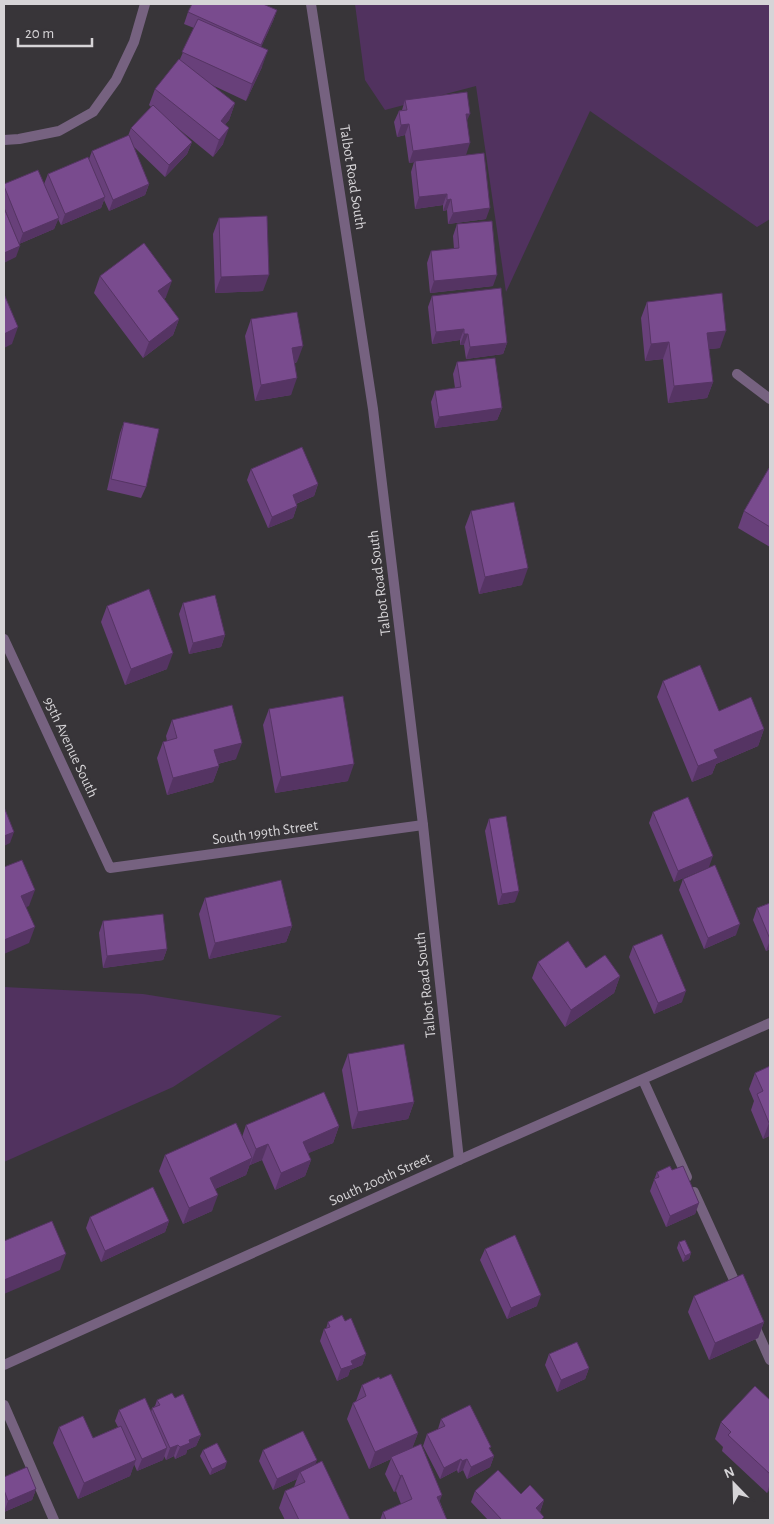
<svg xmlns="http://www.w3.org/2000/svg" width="774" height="1524" font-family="'Alegreya Sans',sans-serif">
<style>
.green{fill:#51325f}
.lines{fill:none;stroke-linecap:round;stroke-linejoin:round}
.service{stroke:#766280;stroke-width:10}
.minor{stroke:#766280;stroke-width:10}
.tertiary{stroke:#766280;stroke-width:10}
.wall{fill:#68407a}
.shaded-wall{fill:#553463}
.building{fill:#794b8e;stroke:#553463}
.labels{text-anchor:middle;stroke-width:4;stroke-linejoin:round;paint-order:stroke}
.street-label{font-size:15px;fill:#d6d4d7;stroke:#383539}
</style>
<rect width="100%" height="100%" fill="#383539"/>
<g class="green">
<path d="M355,4H770V219L757,227L590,111L506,292L476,86L385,110L365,80Z"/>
<path d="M4,987L143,994L282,1016L173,1087L4,1162Z"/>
</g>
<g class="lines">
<g class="service">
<path d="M643,1080L687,1177"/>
<path d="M694,1192L739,1291"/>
<path d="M754,1324L770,1360"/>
<path d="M4,1405L54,1520"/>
</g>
<g class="minor">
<path d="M4,140L19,139L59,131L93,112L116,80L134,42L145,4"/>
<path d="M737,374L770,399"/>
<path d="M4,639L110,868L423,825"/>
</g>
<g class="tertiary">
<path d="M311,4L373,409L423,825L459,1160"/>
<path d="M4,1365L459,1160L770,1023"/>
</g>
</g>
<g class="wall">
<path d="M277,10L273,21L261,47L262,67L246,101L212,85L235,103L229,120L225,124L223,144L213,157L174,125L192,142L187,154L165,177L133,146L149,184L145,195L109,211L104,200L101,208L61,225L58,219L54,229L19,244L4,207V184H44L48,174L89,159L92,151L128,136L131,128L151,107L149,105L155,89L180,59L194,28L184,24L188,12Z"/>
<path d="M405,100L467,121L466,155L452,156L486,219L448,224L447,210L443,211V205L415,209L411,172L414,162L409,163L405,135L397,137L394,122L399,111L402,110Z"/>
<path d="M219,218L263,291L215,293L213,234Z"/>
<path d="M457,224L493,286L430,293L427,263L431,251L454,249L453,236Z"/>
<path d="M100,276L166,297L164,299L179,319L173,335L143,358L94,293Z"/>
<path d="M432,296L507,343L503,354L466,359L464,345H460V340L432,344L428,307Z"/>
<path d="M647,302L720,348L709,349L713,382L707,398L668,403L663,359L645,361L641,318Z"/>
<path d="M251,319L297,362L295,363L291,395L255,401L245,336Z"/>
<path d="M457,362L502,408L497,420L435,428L431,402L435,391L455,388L453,374Z"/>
<path d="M124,422L146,487L141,498L107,490L120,433Z"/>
<path d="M251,469L318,484L314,496L296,504L297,506L293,518L268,528L247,480Z"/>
<path d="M770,469V547L738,528L744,511Z"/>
<path d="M471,511L522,585L479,594L465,527Z"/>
<path d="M183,603L225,635L221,647L189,654L179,614Z"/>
<path d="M107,606L167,669L125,685L101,622Z"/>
<path d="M663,681L719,711L764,729L758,746L716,764L712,774L692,782L657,697Z"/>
<path d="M269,709L348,781L275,793L263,725Z"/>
<path d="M172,720L236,759L218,764L219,766L213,782L167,795L157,758L163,742L167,741L166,736Z"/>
<path d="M653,812L709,867L674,882L649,823Z"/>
<path d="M489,819L515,902L498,905L485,831Z"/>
<path d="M683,879L736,935L704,949L679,890Z"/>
<path d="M205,898L292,926L286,942L209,959L199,914Z"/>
<path d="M770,903V949L766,951L753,920L757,908Z"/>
<path d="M103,921L167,949L163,960L103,968L99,933Z"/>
<path d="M633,946L682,1002L654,1014L629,957Z"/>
<path d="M538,962L586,968L620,976L614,993L565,1027L532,978Z"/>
<path d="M348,1054L414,1102L408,1119L352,1129L342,1070Z"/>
<path d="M770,1066V1139L769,1136L763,1139L751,1110L754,1101L749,1089L755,1073Z"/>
<path d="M246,1125L339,1126L333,1143L308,1153L311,1160L305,1176L275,1190L262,1160L250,1165V1164L246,1175L215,1189L212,1211L183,1224L159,1171L165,1155L242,1137Z"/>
<path d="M672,1170L699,1203L695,1214L666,1227L650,1191L657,1172Z"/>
<path d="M90,1217L169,1221L165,1232L101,1262L86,1228Z"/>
<path d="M679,1242L691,1253L689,1259L683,1262L677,1248Z"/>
<path d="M485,1249L537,1306L507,1319L480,1260Z"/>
<path d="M694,1296L764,1322L758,1338L709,1360L688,1312Z"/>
<path d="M345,1321L366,1354L362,1365L350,1370L348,1376L337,1381L320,1341L324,1329H326L328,1322Z"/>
<path d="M549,1354L589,1368L585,1379L557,1392L545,1365Z"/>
<path d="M362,1385L418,1433L412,1448L440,1502L447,1520H380L383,1512L401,1504L396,1491L394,1492L385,1474L391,1459L369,1469L347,1419L353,1403L356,1401Z"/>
<path d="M175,1398L201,1435L196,1446L187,1450L186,1454L175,1459L174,1456L166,1460L164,1456L163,1460L137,1471L134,1464L130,1476L78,1499L53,1443L59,1427L93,1438L118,1427L115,1421L119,1410L151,1412L152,1408L155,1406L157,1400Z"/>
<path d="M770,1400V1489L767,1493L722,1451L723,1447L715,1439L721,1422Z"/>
<path d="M441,1419L490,1449L494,1456L490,1467L467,1479L463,1470L458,1473L457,1470L440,1479L423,1446L427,1434L438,1429Z"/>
<path d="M203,1450L225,1468L210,1475L200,1456Z"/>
<path d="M263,1450L315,1464L350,1520H285L279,1508L285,1491L294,1487L297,1479L273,1490L259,1461Z"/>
<path d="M4,1477L36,1489L32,1500L4,1512Z"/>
<path d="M475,1491L521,1494L544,1500L540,1512L543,1520H488L471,1502Z"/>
</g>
<g class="shaded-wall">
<path d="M277,10L273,21L257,56L261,45Z"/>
<path d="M268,50L262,67L246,101L252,84Z"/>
<path d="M235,103L229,120L215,137L221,121Z"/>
<path d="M466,114H470L465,125Z"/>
<path d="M409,124L405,135L397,137L401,125Z"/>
<path d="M229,128L223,144L213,157L219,140Z"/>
<path d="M192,142L187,154L165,177L169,165Z"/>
<path d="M470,143L466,155L409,163L413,151Z"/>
<path d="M149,184L145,195L109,211L113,200Z"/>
<path d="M447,194L443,205L415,209L419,197Z"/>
<path d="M105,197L101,208L61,225L65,214Z"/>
<path d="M451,199L447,210L443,211L447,200Z"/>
<path d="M490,208L486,219L448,224L453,213Z"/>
<path d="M59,218L54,229L19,244L23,233Z"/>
<path d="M20,246L16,257L4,263V253Z"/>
<path d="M269,275L263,291L215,293L221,277Z"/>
<path d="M497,275L493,286L430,293L434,281Z"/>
<path d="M172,281L166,297L152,308L158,291Z"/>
<path d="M179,319L173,335L143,358L149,342Z"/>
<path d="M18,327L12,344L4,348V334Z"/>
<path d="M464,329L460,340L432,344L436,332Z"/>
<path d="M726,331L720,348L701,350L707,333Z"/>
<path d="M464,334H468L464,345H460Z"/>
<path d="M669,342L663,359L645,361L651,344Z"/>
<path d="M507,343L503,354L466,359L470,347Z"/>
<path d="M303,346L297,362L286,364L292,348Z"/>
<path d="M297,378L291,395L255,401L261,385Z"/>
<path d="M713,382L707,398L668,403L674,386Z"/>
<path d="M502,408L497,420L435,428L439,417Z"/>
<path d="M318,484L314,496L288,507L293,495Z"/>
<path d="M297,506L293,518L268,528L272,517Z"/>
<path d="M528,568L522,585L479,594L485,577Z"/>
<path d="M225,635L221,647L189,654L193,643Z"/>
<path d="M173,653L167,669L125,685L131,669Z"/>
<path d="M764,729L758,746L716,764L712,774L692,782L698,766L714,750Z"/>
<path d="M242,743L236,759L209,766L214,750Z"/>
<path d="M354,764L348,781L275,793L281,777Z"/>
<path d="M219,766L213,782L167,795L173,778Z"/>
<path d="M14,832L10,843L4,846V836Z"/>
<path d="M713,856L709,867L674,882L678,871Z"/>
<path d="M35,890L29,906L15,912L21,896Z"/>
<path d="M519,891L515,902L498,905L502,894Z"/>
<path d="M740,924L736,935L704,949L708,938Z"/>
<path d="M292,926L286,942L209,959L215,943Z"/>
<path d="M35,927L29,943L4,954V940Z"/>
<path d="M770,940V949L766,951Z"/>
<path d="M167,949L163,960L103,968L107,956Z"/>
<path d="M620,976L614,993L565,1027L571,1010Z"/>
<path d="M686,991L682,1002L654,1014L658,1003Z"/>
<path d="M414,1102L408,1119L352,1129L358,1112Z"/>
<path d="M770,1122V1133L769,1136L763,1139L769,1123Z"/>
<path d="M339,1126L333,1143L297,1158L303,1142Z"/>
<path d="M268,1144L262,1160L250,1165L256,1149Z"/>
<path d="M252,1158L246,1175L204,1194L210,1178Z"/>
<path d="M311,1160L305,1176L275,1190L281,1173Z"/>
<path d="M218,1195L212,1211L183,1224L189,1208Z"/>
<path d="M699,1203L695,1214L666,1227L670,1216Z"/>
<path d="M169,1221L165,1232L101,1262L105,1251Z"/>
<path d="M691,1253L689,1259L683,1262L685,1256Z"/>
<path d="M66,1254L60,1270L4,1294V1280Z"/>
<path d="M541,1295L537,1306L507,1319L511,1308Z"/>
<path d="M764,1322L758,1338L709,1360L715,1343Z"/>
<path d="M366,1354L362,1365L350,1370L348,1376L337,1381L341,1369L351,1361Z"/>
<path d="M589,1368L585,1379L557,1392L561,1380Z"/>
<path d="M418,1433L412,1449L391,1457V1459L369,1469L375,1452Z"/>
<path d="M201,1435L196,1446L187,1450L186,1454L175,1459L180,1447L189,1440Z"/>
<path d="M178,1445L174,1456L166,1460L170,1448Z"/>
<path d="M167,1448L163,1460L137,1471L142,1459Z"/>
<path d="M494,1456L490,1467L467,1479L471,1467Z"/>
<path d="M461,1459L457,1470L440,1479L444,1468Z"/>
<path d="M467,1459L463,1470L458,1473L462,1461Z"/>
<path d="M136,1460L130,1476L78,1499L84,1483Z"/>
<path d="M317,1460L313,1471L300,1472L297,1479L273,1490L277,1479Z"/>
<path d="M227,1462L225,1468L210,1475L212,1469Z"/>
<path d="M402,1475L396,1491L394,1492L400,1476Z"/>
<path d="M770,1483V1489L767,1493Z"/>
<path d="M36,1489L32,1500L4,1512L8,1501Z"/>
<path d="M442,1495L436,1511L437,1497Z"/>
<path d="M544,1500L540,1512L532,1520L536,1508Z"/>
</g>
<g class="building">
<path d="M192,4H263L277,10L261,45L188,12Z"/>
<path d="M198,19L268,50L252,84L182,52Z"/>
<path d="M179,59L235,103L221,121L229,128L219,140L155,89Z"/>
<path d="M467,92L470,114H466L470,143L413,151L409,124L401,125L399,111L407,110L405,100Z"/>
<path d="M153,105L192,142L169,165L131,128Z"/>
<path d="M129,135L149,184L113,200L92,151Z"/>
<path d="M484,153L490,208L453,213L451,199L447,200V194L419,197L415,161Z"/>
<path d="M88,157L105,197L65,214L48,174Z"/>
<path d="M38,170L59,218L23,233L4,186V184Z"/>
<path d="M4,208L20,246L4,253Z"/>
<path d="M267,216L269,275L221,277L219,218Z"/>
<path d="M492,221L497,275L434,281L431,251L459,248L457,224Z"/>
<path d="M144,243L172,281L158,291L179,319L149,342L100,276Z"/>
<path d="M501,288L507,343L470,347L468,334H464V329L436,332L432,296Z"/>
<path d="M722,293L726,331L707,333L713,382L674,386L669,342L651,344L647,302Z"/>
<path d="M4,294L18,327L4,334Z"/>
<path d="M297,312L303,346L292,348L297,378L261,385L251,319Z"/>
<path d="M495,358L502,408L439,417L435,391L461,387L457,362Z"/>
<path d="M124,422L159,429L146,487L111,479Z"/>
<path d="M302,447L318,484L293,495L297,506L272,517L251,469Z"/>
<path d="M769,468L770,469V527L744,511Z"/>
<path d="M514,502L528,568L485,577L471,511Z"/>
<path d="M149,589L173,653L131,669L107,606Z"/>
<path d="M215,595L225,635L193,643L183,603Z"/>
<path d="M700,665L719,711L751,697L764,729L714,750L718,758L698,766L663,681Z"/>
<path d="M343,696L354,764L281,777L269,709Z"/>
<path d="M232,705L242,743L214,750L219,766L173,778L163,742L177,738L172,720Z"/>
<path d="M688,797L713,856L678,871L653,812Z"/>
<path d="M4,807L14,832L4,836Z"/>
<path d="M506,816L519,891L502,894L489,819Z"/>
<path d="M22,860L35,890L21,896L35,927L4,940V867Z"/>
<path d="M715,865L740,924L708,938L683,879Z"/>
<path d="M281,880L292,926L215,943L205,898Z"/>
<path d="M770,903V939L757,908Z"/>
<path d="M163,914L167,949L107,956L103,921Z"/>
<path d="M662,934L686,991L658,1003L633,946Z"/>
<path d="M568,941L586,968L605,955L620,976L571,1010L538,962Z"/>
<path d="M404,1044L414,1102L358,1112L348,1054Z"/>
<path d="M770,1066V1122L769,1123L757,1094L763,1091L755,1073Z"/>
<path d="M324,1092L339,1126L303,1142L311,1160L281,1173L268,1144L256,1149L246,1125Z"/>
<path d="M236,1123L252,1158L210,1178L218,1195L189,1208L165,1155Z"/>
<path d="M670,1166L672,1170L683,1166L699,1203L670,1216L654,1179L659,1177L657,1172Z"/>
<path d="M153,1187L169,1221L105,1251L90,1217Z"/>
<path d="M52,1221L66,1254L4,1280V1241Z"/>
<path d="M515,1235L541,1295L511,1308L485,1249Z"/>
<path d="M685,1240L691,1253L685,1256L679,1242Z"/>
<path d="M743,1274L764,1322L715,1343L694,1296Z"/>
<path d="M342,1315L345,1321L351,1318L366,1354L351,1361L353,1365L341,1369L324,1329L330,1327L328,1322Z"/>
<path d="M577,1342L589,1368L561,1380L549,1354Z"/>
<path d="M391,1374L418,1433L375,1452L353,1403L366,1396L362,1385L379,1377L380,1379Z"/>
<path d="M755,1386L770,1400V1474L728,1435L731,1432L721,1422Z"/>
<path d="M172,1393L175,1398L183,1394L201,1435L189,1440L190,1443L180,1447L178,1445L170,1448L152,1408L160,1405L157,1400Z"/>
<path d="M145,1398L167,1448L142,1459L119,1410Z"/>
<path d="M470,1405L491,1447L489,1448L494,1456L471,1467L467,1459L462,1461L461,1459L444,1468L427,1434L445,1426L441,1419Z"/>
<path d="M83,1416L93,1438L121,1426L136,1460L84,1483L59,1427Z"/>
<path d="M303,1431L317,1460L277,1479L263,1450Z"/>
<path d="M217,1443L227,1462L212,1469L203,1450Z"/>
<path d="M421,1444L442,1495L437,1497L447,1520H386L383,1512L412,1499L402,1475L400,1476L391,1457Z"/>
<path d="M322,1461L350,1520H299L285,1491L305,1482L300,1472Z"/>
<path d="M27,1467L36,1489L8,1501L4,1490V1477Z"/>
<path d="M498,1470L521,1494L530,1485L544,1500L536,1508L544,1517L541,1520H502L475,1491Z"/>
</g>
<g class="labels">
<g class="street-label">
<text transform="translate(353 177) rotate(81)" y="5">Talbot Road South</text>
<text transform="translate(379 583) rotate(-97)" y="5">Talbot Road South</text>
<text transform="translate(71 747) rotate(65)" y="5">95th Avenue South</text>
<text transform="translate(265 832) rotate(-8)" y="5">South 199th Street</text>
<text transform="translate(425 985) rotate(-96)" y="5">Talbot Road South</text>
<text transform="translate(380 1179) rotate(-24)" y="5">South 200th Street</text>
</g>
</g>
<rect width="774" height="1524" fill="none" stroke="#d6d4d7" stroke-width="10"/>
<g transform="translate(734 1484) rotate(337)" stroke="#383539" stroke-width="4" paint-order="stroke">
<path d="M0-4L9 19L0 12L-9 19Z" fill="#d6d4d7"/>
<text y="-8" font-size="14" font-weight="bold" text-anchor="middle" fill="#d6d4d7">N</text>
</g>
<path d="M18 38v8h74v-8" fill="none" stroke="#d6d4d7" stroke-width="2.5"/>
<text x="25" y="38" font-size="15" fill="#d6d4d7" stroke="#383539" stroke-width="4" paint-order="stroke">20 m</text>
</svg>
